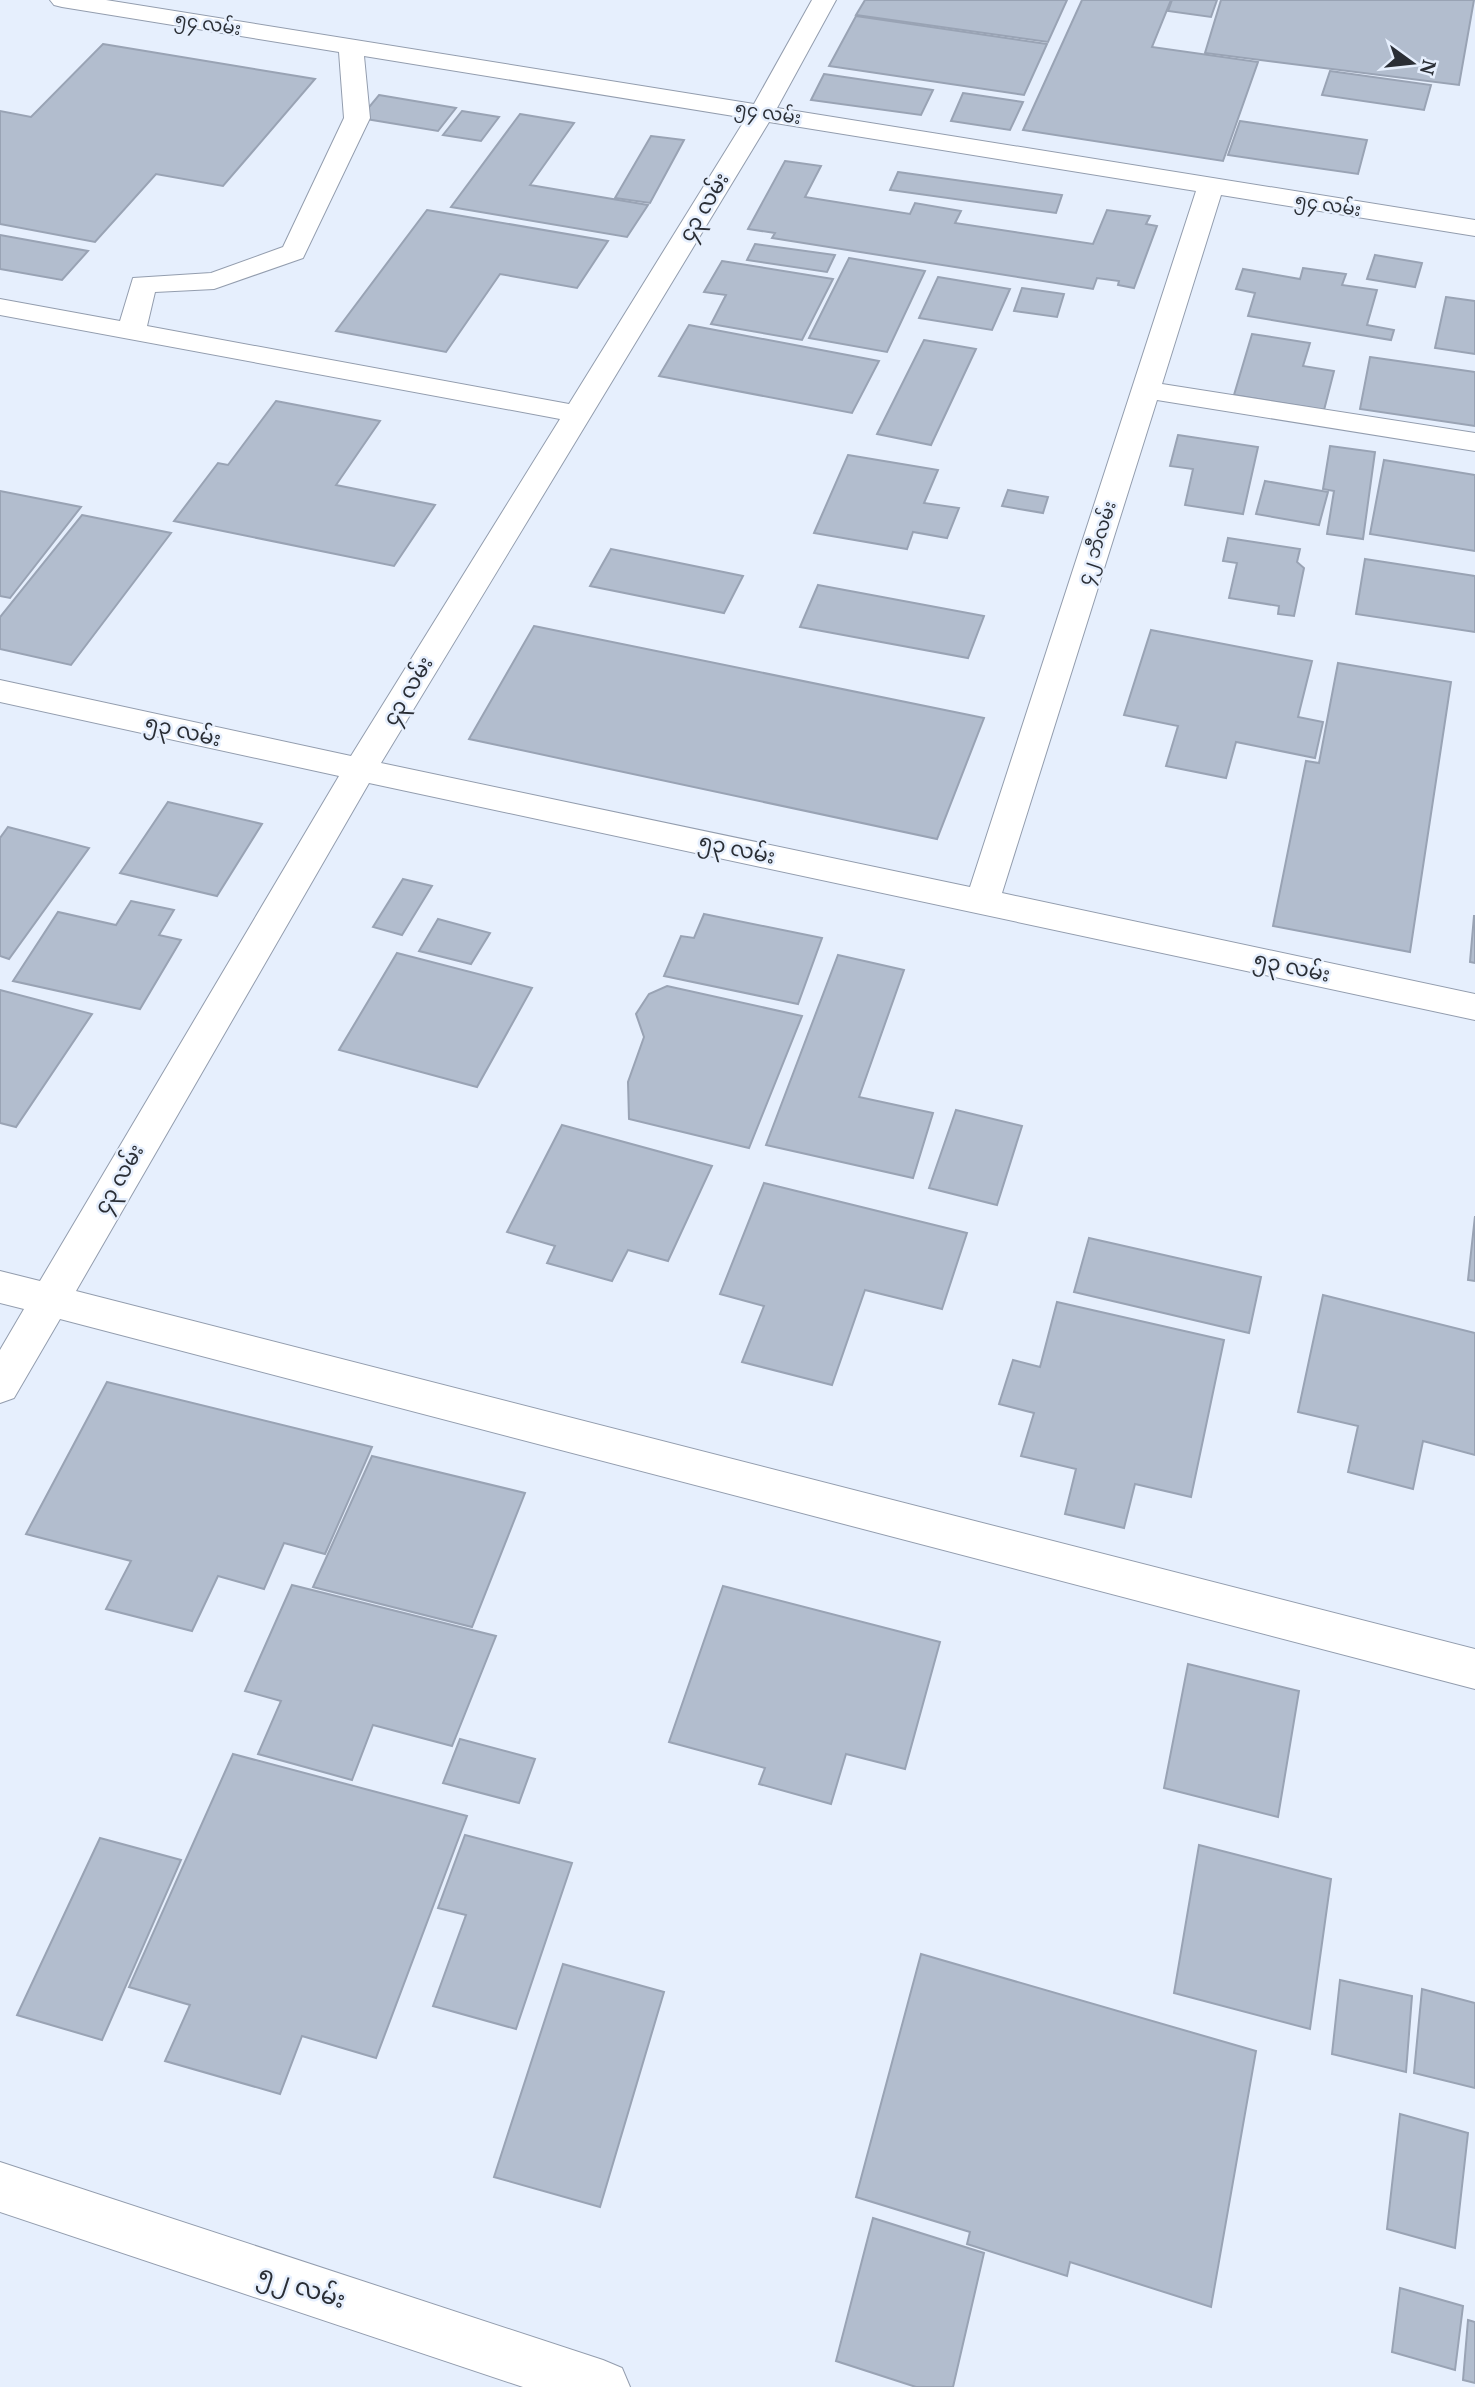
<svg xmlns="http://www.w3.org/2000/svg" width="1475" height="2387" font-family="'PT Serif','Noto Sans Myanmar',serif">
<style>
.building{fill:#b2bdce;stroke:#99a3b4;stroke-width:2}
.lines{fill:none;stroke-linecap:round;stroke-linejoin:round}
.minor-casing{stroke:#939dae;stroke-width:2}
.minor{fill:#fff;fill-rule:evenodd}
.labels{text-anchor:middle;stroke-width:5;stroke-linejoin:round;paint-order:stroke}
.far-street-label{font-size:18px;fill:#2a2e35;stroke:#e6effd}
.street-label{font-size:21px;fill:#2a2e35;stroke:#e6effd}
.near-street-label{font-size:24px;fill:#2a2e35;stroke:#e6effd}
</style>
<rect width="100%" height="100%" fill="#e6effd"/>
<g class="building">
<path d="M865,0H1067L1048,42L856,15Z"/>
<path d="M1082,0H1171L1152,47L1258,62L1223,161L1023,130Z"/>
<path d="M1172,0H1217L1211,17L1168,11Z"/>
<path d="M1221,0H1474L1459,85L1205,53Z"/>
<path d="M856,16L1047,44L1024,95L829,66Z"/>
<path d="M103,44L315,79L223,186L156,174L95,242L0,224V111L31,117Z"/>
<path d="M1330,71L1431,85L1424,110L1322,95Z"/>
<path d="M824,74L933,90L921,115L811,100Z"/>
<path d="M963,93L1023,102L1010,130L951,121Z"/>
<path d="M379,95L456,108L438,131L360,118Z"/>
<path d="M462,111L499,117L481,141L443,135Z"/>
<path d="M520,114L574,123L530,185L648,205L627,237L451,207Z"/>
<path d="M1240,121L1367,140L1358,174L1228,155Z"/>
<path d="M651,136L684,140L650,203L615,198Z"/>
<path d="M785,161L821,166L805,197L910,214L915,203L961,211L955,223L1093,244L1107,210L1150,216L1146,224L1157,226L1134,288L1118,285L1119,281L1097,278L1093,289L772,238L775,233L748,229Z"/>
<path d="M898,172L1062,195L1056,213L890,190Z"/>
<path d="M427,210L608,241L577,288L500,274L446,352L336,331Z"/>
<path d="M0,235L88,251L62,280L0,269Z"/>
<path d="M755,244L835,255L827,272L747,260Z"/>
<path d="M1375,255L1422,263L1415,287L1367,279Z"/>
<path d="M849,258L925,271L887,352L809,338Z"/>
<path d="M722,261L833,279L802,340L711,324L726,295L704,292Z"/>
<path d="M1303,268L1346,274L1342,285L1377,290L1367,325L1394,330L1391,340L1248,316L1255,293L1236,289L1243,269L1300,279Z"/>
<path d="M938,277L1010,289L992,330L919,318Z"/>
<path d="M1022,288L1064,294L1057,317L1014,311Z"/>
<path d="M1446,297L1475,301V354L1435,348Z"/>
<path d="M689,325L879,361L852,413L659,376Z"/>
<path d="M1252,334L1310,343L1303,366L1334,371L1324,410L1234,395Z"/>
<path d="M924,340L976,349L931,445L877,434Z"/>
<path d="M1370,357L1475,372V426L1360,409Z"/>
<path d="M276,401L380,421L336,485L435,505L394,566L174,521L218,463L228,465Z"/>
<path d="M1178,435L1258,447L1243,514L1185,505L1193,469L1170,466Z"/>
<path d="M1330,446L1375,452L1363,539L1327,534L1334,491L1323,489Z"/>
<path d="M848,455L938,470L924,503L959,508L947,538L913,532L907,549L814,533Z"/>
<path d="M1384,460L1475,475V551L1370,534Z"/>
<path d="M1265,481L1328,492L1319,525L1256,514Z"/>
<path d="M1008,490L1048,497L1043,513L1002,506Z"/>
<path d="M0,491L81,507L10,598L0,596Z"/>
<path d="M82,515L171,533L71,665L0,649V617Z"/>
<path d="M1228,538L1300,549L1297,562L1304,568L1294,616L1278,614L1279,606L1229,598L1237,563L1223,561Z"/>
<path d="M611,549L743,576L724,613L590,586Z"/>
<path d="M1365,559L1475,576V632L1356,614Z"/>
<path d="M818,585L984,616L968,658L800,627Z"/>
<path d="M534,626L984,718L937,839L469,739Z"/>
<path d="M1151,630L1312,661L1298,717L1323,722L1315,758L1236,742L1226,778L1166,766L1178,726L1124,715Z"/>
<path d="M1338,663L1451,682L1410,952L1273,926L1306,761L1319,763Z"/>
<path d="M168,802L262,824L217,896L120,873Z"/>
<path d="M8,827L89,848L9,959L0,956V838Z"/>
<path d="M403,879L432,886L402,935L373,927Z"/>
<path d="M131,901L174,910L159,935L181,940L140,1009L13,981L58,912L116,925Z"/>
<path d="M704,914L822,938L798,1004L664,976L681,936L694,938Z"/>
<path d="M1474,916H1475V963L1470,962Z"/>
<path d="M438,919L490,933L471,964L419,951Z"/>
<path d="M397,953L532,988L477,1087L339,1050Z"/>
<path d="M838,955L904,970L859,1097L933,1113L913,1178L766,1145Z"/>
<path d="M667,986L802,1016L749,1148L629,1119L628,1082L644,1037L636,1014L649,994Z"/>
<path d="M0,990L92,1014L16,1127L0,1123Z"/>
<path d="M956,1110L1022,1126L997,1205L929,1188Z"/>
<path d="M562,1125L712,1166L668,1261L628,1250L612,1281L547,1263L555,1246L507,1232Z"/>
<path d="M764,1183L967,1233L942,1309L865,1290L832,1385L742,1362L764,1306L720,1294Z"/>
<path d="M1475,1216V1281L1468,1280Z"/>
<path d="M1089,1238L1261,1277L1249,1333L1074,1292Z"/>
<path d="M1323,1295L1475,1333V1455L1423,1441L1413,1489L1348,1472L1358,1426L1298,1412Z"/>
<path d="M1057,1302L1224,1340L1191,1497L1135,1484L1124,1528L1065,1514L1076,1469L1021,1456L1034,1413L999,1404L1013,1360L1040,1367Z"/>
<path d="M107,1382L372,1447L325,1554L284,1543L264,1589L218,1576L192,1631L106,1609L131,1561L26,1534Z"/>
<path d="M372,1456L525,1493L472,1627L313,1587Z"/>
<path d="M292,1585L496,1636L452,1746L373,1725L352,1780L258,1754L281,1701L245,1691Z"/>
<path d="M723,1586L940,1642L905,1769L846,1754L831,1804L759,1784L765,1768L669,1742Z"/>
<path d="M1188,1664L1299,1691L1278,1817L1164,1788Z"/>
<path d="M460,1739L535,1759L519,1803L443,1783Z"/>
<path d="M233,1754L467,1816L376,2058L302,2036L280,2094L165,2061L190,2005L129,1987Z"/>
<path d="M465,1835L572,1863L516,2029L433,2006L466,1915L438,1908Z"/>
<path d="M100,1838L181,1860L102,2040L17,2015Z"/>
<path d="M1199,1845L1331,1879L1310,2029L1174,1993Z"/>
<path d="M921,1954L1256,2051L1211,2307L1070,2262L1067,2276L967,2244L970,2232L856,2197Z"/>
<path d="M563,1964L664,1992L600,2207L494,2177Z"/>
<path d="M1340,1980L1412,1996L1406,2072L1332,2054Z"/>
<path d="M1422,1989L1475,2003V2088L1414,2073Z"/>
<path d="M1400,2114L1468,2133L1455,2248L1387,2229Z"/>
<path d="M873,2218L984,2253L953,2387H916L836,2361Z"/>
<path d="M1400,2288L1463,2306L1455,2370L1392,2352Z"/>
<path d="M1468,2320L1475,2322V2383L1463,2380Z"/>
</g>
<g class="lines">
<defs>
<g id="minor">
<path d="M50,0H106L754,104L812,0H836L777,108L1475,220V236L1221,195L1162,384L1475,433V451L1157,400L1002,893L1475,994V1020L369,783L76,1291L1475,1649V1689L60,1319L14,1398L0,1403V1350L24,1309L0,1303V1271L40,1281L339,776L0,702V680L351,756L560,419L0,315V299L120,321L133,278L211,273L283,247L344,118L339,52L62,7L54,5ZM364,56L746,118L569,404L147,326L155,292L214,289L303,258L370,118ZM769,122L1196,191L970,887L381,763Z"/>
<path d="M0,2162L603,2360L622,2368L630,2387H523L0,2212Z"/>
</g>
</defs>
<use href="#minor" class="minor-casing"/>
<use href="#minor" class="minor"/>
</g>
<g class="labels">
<g class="far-street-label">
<text transform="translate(208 24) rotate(9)" y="6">၅၄ လမ်း</text>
<text transform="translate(768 113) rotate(9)" y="6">၅၄ လမ်း</text>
<text transform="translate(1328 205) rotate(9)" y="6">၅၄ လမ်း</text>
<text transform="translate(1097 543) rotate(-72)" y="6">၄၂ ဘီလမ်း</text>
</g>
<g class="street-label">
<text transform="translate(704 207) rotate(-59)" y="7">၄၃ လမ်း</text>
<text transform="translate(408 691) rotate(-59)" y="7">၄၃ လမ်း</text>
<text transform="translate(183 731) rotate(13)" y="7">၅၃ လမ်း</text>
<text transform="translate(737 849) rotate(12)" y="7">၅၃ လမ်း</text>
<text transform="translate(1292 967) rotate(12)" y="7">၅၃ လမ်း</text>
<text transform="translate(119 1179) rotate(-60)" y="7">၄၃ လမ်း</text>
</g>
<g class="near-street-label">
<text transform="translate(302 2287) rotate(18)" y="8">၅၂ လမ်း</text>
</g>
</g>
<g transform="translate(1412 63) rotate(105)" stroke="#e6effd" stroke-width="5" paint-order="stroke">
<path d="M0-5L12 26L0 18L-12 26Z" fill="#2a2e35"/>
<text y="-10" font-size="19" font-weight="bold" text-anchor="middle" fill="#2a2e35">N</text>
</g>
</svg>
